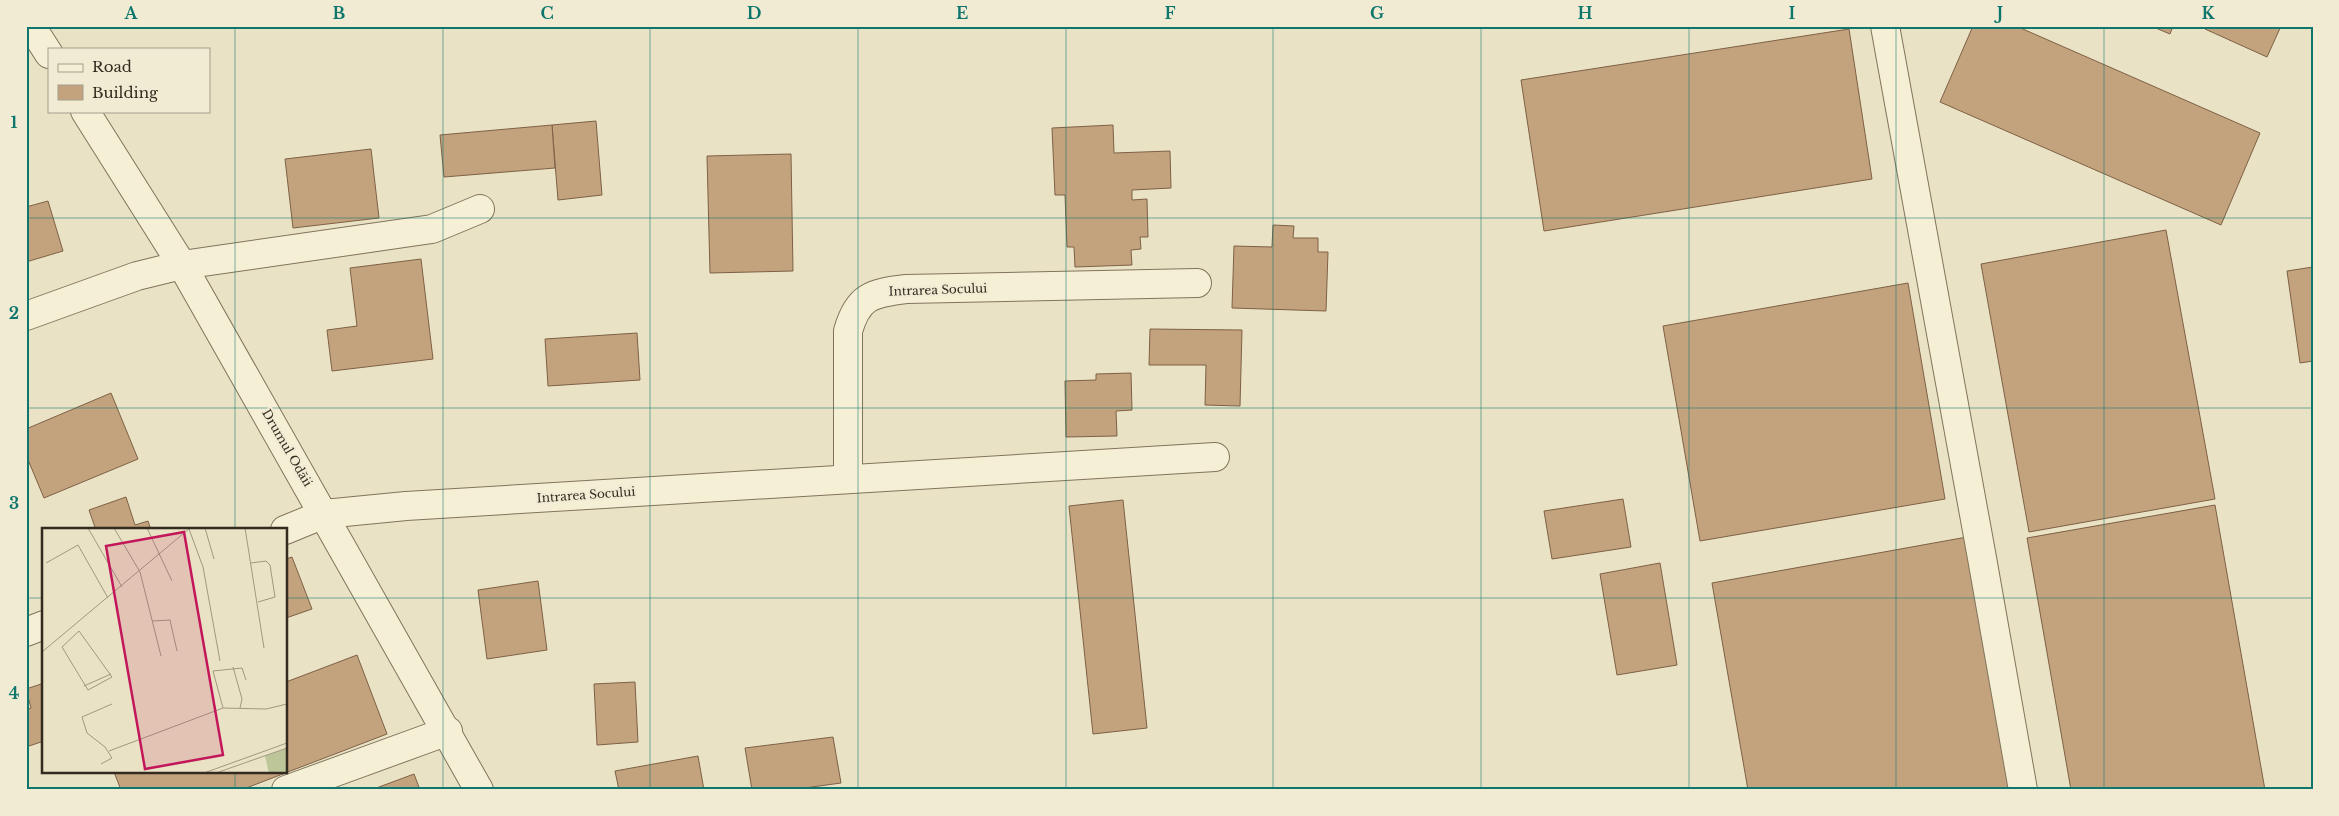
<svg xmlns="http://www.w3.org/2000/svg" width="2339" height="816" font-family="'Libre Baskerville',serif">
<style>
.building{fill:#c3a27e;stroke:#7e6145}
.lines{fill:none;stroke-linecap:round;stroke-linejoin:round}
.minor-casing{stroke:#81745c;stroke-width:30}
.minor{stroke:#f5efd6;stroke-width:28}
.grid{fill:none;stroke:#0f766e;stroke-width:1;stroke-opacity:0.55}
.labels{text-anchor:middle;stroke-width:4.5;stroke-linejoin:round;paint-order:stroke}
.street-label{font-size:12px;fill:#332b1f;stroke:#f1ebd3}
.inset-road{fill:none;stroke:#a09982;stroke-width:1}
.view{fill:#c2185b;fill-opacity:0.15;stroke:#c2185b;stroke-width:2.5}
.inset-edge{fill:none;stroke:#332b1f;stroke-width:2.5}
.neatline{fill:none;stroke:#0f766e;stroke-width:2}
.grid-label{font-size:16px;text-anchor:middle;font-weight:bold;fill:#0f766e}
</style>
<rect width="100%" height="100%" fill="#e9e2c4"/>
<g class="building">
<path d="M1973,26H2016L2260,133L2221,225L1940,102Z"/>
<path d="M2151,26H2173L2170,34Z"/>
<path d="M2206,26H2281L2267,57L2205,29Z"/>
<path d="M1849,29L1872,179L1544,231L1521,80Z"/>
<path d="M596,121L602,195L558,200L552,125Z"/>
<path d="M552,125L555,168L444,177L440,135Z"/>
<path d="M1113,125L1114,153L1170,151L1171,188L1132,190V200L1147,199L1148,237H1140L1141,249L1131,250L1132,265L1075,267L1074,247H1067L1065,195H1055L1052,128Z"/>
<path d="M371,149L379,218L293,228L285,159Z"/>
<path d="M791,154L793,271L710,273L707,156Z"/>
<path d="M48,201L63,251L26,262V207Z"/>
<path d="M1273,225L1294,226L1293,238H1318V252H1328L1326,311L1232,308L1234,246L1272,247Z"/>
<path d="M2166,230L2215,499L2029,532L1981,264Z"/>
<path d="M421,259L433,359L332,371L327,330L357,326L350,268Z"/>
<path d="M2313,267V361L2300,363L2287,271Z"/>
<path d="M1908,283L1945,499L1700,541L1663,326Z"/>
<path d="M1150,329L1242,330L1240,406L1205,405L1206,365H1149Z"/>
<path d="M637,333L640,380L548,386L545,339Z"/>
<path d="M1131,373L1132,410L1116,411L1117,436L1066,437L1065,381L1096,380V374Z"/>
<path d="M111,393L138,459L44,498L26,455V429Z"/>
<path d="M126,497L135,525L148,521L151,530H96L89,510Z"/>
<path d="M1623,499L1631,547L1552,559L1544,511Z"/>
<path d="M1123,500L1147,728L1093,734L1069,506Z"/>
<path d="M2215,505L2265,790H2071L2027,538Z"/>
<path d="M1967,537L2012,790H1748L1712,583Z"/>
<path d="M292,557L312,609L286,618V559Z"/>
<path d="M1660,563L1677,665L1617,675L1600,574Z"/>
<path d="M538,581L547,650L487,659L478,590Z"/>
<path d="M357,655L387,734L241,790H121L114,772H286V682Z"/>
<path d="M635,682L638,742L597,745L594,684Z"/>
<path d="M44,683V741L26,747V710L31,708L26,689Z"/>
<path d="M833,737L841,783L790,790H752L745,748Z"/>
<path d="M698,756L704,790H619L615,771Z"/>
<path d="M414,774L420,790H371Z"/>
</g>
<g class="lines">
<defs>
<g id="minor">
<path d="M31,26L49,54"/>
<path d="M1885,26L1982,558L2023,790"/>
<path d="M85,111L182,265L479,790"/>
<path d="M26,316L137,276L182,265L432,229L480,209"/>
<path d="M848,478V331C858,296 872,293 906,289L1197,283"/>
<path d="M285,530L324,514L406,506L1215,457"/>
<path d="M26,632L44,625"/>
<path d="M286,790L448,731"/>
</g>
</defs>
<use href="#minor" class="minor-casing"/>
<use href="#minor" class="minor"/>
</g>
<path class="grid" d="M235,26V530M443,26V790M650,26V790M858,26V790M1066,26V790M1273,26V790M1481,26V790M1689,26V790M1896,26V790M2104,26V790M26,218H2313M26,408H2313M26,598H44M286,598H2313M235,772V790"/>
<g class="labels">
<g class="street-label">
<text transform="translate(938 290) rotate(-2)" y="4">Intrarea Socului</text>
<text transform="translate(287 448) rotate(60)" y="4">Drumul Odăii</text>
<text transform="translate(586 495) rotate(-4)" y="4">Intrarea Socului</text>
</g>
</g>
<g transform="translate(42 528)">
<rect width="245" height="245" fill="#e9e2c4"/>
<path d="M245,220V245H227L223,228Z" fill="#bcc699"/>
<path class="inset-road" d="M46,0L80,59M72,0L98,44L119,128M105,0L130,53M163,0L172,31M203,0L222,120M147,1L161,39L178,133M4,35L36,17L66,70M209,35L224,33L228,37L233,69L216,74M110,93L128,92L135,123M37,103L70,149L46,162L20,119ZM0,124L148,0M191,139L200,171L198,180M42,158L69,146M181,180L171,143L200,140L204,152M67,223L181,180L224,181L245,176M59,236L70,230L63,219L45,205L40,189L70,176M162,245L245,215M174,245L245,220"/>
<path class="view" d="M142,4L181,227L103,241L64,18Z"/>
<rect width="245" height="245" class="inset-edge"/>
</g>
<rect width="2339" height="816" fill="none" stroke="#f1ebd3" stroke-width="55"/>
<rect x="48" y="48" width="162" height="65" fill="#f1ebd3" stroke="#a59e8b"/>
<rect x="58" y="64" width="25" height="8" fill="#f5efd6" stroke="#a59e8b"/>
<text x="92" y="72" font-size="15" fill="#332b1f">Road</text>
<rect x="58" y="85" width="25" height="15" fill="#c3a27e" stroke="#a59e8b"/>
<text x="92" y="98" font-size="15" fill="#332b1f">Building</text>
<rect x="28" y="28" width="2284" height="760" class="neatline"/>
<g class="grid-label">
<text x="131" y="19">A</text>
<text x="339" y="19">B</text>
<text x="547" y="19">C</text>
<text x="754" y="19">D</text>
<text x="962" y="19">E</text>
<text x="1170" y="19">F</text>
<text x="1377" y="19">G</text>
<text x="1585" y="19">H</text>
<text x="1792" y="19">I</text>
<text x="2000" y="19">J</text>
<text x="2208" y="19">K</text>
<text x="14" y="128">1</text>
<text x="14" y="319">2</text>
<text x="14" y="509">3</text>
<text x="14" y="699">4</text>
</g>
</svg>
